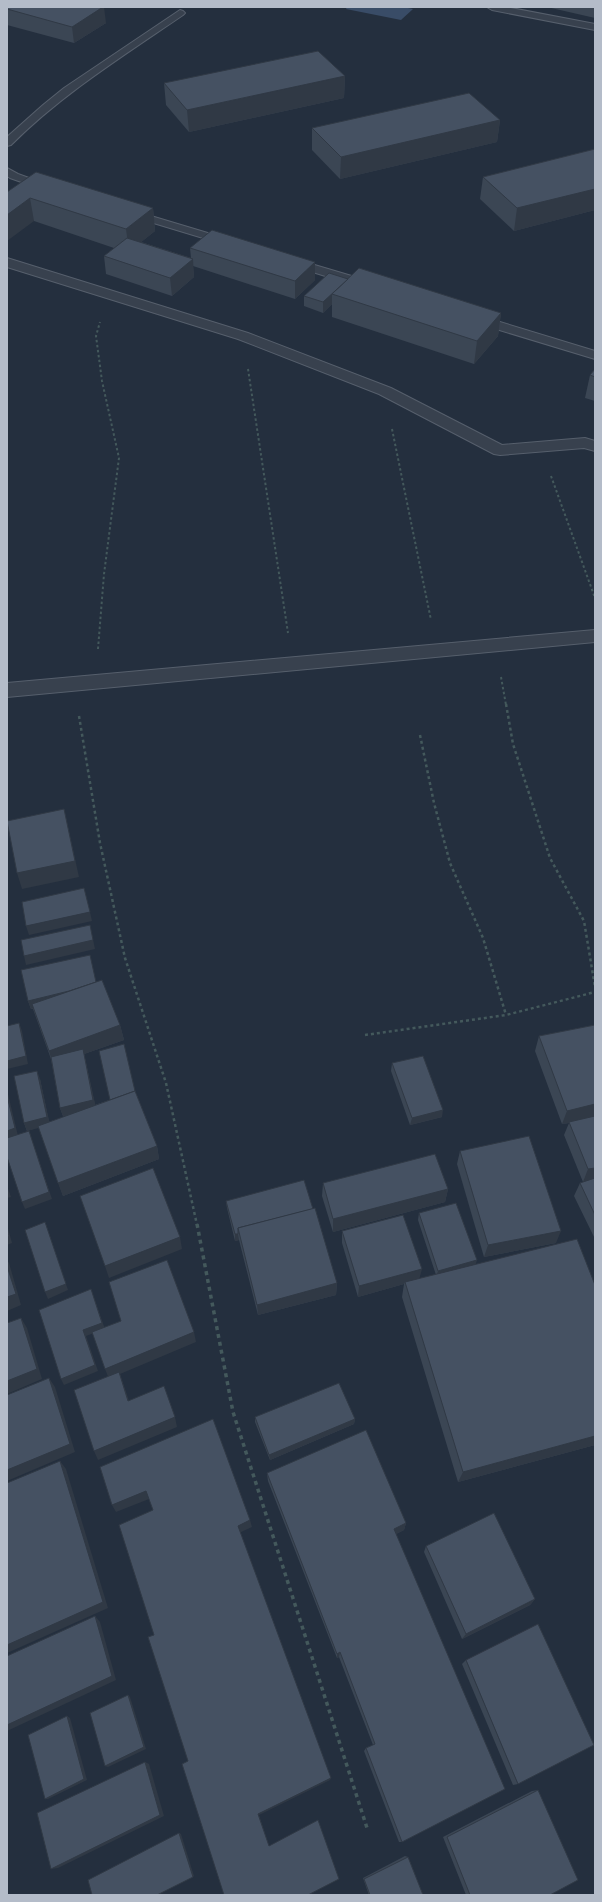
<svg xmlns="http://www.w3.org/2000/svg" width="602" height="1902" font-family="Karla,sans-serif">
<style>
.water{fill:#394c67}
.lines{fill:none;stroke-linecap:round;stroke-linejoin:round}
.service-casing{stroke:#565f6c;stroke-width:2}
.minor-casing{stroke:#565f6c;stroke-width:2}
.tertiary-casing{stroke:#565f6c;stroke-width:2}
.path-far2{stroke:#44595c;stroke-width:2;stroke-dasharray:2.5 2.5;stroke-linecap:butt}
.path-far1{stroke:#44595c;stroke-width:2.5;stroke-dasharray:3 3;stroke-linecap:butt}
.path{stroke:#44595c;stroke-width:3.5;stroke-dasharray:4 4;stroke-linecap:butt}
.service{fill:#38414e;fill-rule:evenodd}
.minor{fill:#38414e;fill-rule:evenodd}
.tertiary{fill:#38414e;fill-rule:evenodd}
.wall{fill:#3b4654}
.shaded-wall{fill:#303945}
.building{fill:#455162;stroke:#303945}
</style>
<rect width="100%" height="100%" fill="#242f3e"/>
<path class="water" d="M347,7H403L413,9L401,20L346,9Z"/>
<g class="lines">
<defs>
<g id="service">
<path d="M487,7H506L595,24V30L492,10Z"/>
<path d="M180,10L183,11L185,13L183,15C123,56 62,94 11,145L7,146V137L43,105L64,88Z"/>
<path d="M7,168L18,174L51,186L52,188L47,191L10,178L7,176Z"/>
<path d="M131,210L231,240L233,242L231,244H223L127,215L125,213Z"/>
<path d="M291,258L355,277L357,280L351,284L287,264L285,262L287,260Z"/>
<path d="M477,315L595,351V359L473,322L471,319Z"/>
</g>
<path id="minor" d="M7,258L248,333L391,388L502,445L585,438L595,441V451L584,448L500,455L494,454L379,394L238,339L7,267Z"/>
<path id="tertiary" d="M595,630V642L7,697V683Z"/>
</defs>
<use href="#service" class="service-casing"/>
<use href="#minor" class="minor-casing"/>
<use href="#tertiary" class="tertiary-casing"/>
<g class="path-far2">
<path d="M248,369L288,633"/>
<path d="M392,429L431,620"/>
<path d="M551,476L595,598"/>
<path d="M98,649L104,574L119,458L102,381L96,336L100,322"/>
<path d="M501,677L506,705"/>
</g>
<g class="path-far1">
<path d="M506,704L513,744L550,858L584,921L595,987"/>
<path d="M79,716L100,843L125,958L166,1083L197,1225"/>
<path d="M420,735L434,803L450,863L483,938L506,1015"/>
<path d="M365,1035L506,1015L595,992"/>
</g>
<path class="path" d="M197,1224L233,1412L368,1831"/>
<use href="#service" class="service"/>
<use href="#minor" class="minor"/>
<use href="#tertiary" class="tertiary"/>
</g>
<g class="wall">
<path d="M7,7L106,23L74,43L7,25Z"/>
<path d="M547,7H595V18Z"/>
<path d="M345,76L344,98L189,132L166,105L164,83Z"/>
<path d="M500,120L497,142L340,179L312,150V128Z"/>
<path d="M595,149V210L514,231L480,199L483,177Z"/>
<path d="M7,192L153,208L155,231L141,242L191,258L190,248L315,280L295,299L193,266L194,277L172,296L106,274L104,256L114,248L34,221Z"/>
<path d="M348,279L501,313L498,336L474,364L332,317V304L323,313L304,306V296Z"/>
<path d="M595,369V401L585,398L590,375Z"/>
<path d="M97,982L120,1025L124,1040L84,1054L95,1105L135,1091L157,1146L159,1159L63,1196L39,1127L27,1131L24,1123L40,1079L49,1122L69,1115L63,1116L60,1108L51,1059L33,1009H31L28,1001Z"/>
<path d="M595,1025V1239L574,1196L580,1183L583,1182L564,1135L569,1123L562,1124L535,1051L539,1036Z"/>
<path d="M392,1063L442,1117L410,1125L391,1071Z"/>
<path d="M460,1151L556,1243L484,1257L457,1164Z"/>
<path d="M323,1183L448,1189L445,1202L333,1232L322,1196Z"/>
<path d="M226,1201L337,1283L336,1295L258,1315L239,1240L235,1241L227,1208Z"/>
<path d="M419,1213L476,1264L595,1285V1445L458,1482L402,1297L404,1284L358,1297L342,1243V1231L419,1279L436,1275L418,1220Z"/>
<path d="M255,1417L355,1419L354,1424L270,1460L255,1422Z"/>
<path d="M267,1473L406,1523L404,1530L396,1534L402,1842H399L364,1751L366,1748L373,1745L339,1657L337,1658L268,1481Z"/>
<path d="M426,1546L535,1599L530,1605L462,1639L424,1552Z"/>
<path d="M466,1660L518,1784L513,1785L462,1664Z"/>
<path d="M538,1790L550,1895H466L443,1837L532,1791Z"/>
<path d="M405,1856L408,1857L423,1895H369L363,1878Z"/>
</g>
<g class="shaded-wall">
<path d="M103,7H104L106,23L74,43L72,27Z"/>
<path d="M345,76L344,98L189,132L187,110Z"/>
<path d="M500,120L497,142L340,179L341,157Z"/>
<path d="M595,189V210L514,231L517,208Z"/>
<path d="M30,198L34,221L7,241V215Z"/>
<path d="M153,208L155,231L129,252L126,229Z"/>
<path d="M193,259L194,277L172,296L170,278Z"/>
<path d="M315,262V280L295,299V281Z"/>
<path d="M348,279L332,294V304L323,313V302Z"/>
<path d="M501,313L498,336L474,364L477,341Z"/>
<path d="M64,809L79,877L22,889L17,873Z"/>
<path d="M90,912L92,921L29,935L26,926Z"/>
<path d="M90,925L95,949L26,965L24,956Z"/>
<path d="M97,985L99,993L31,1009L28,1001Z"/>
<path d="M19,1023L22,1031L28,1064L7,1069V1061Z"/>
<path d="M120,1025L124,1040L84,1054L96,1108L63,1116L60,1108L53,1065L49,1051Z"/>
<path d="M37,1071L40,1079L50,1125L27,1131L24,1123Z"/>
<path d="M7,1090L18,1136L7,1139Z"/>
<path d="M595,1104V1117L569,1122V1123L562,1124L567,1111Z"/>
<path d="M443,1110L442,1117L410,1125L412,1118Z"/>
<path d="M29,1131L52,1199L25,1209L22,1202Z"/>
<path d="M157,1146L159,1159L63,1196L58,1183Z"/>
<path d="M595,1168V1179L583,1182L588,1169Z"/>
<path d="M7,1186L11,1197L7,1198Z"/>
<path d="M448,1189L445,1202L333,1232V1219Z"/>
<path d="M45,1222L68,1290L48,1299L45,1292Z"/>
<path d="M7,1225L12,1243L7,1245Z"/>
<path d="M561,1231L556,1243L484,1257L488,1245Z"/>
<path d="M235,1234H238L239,1240L235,1241Z"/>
<path d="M180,1237L182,1249L109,1278L105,1266Z"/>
<path d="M7,1260L9,1263L21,1305L7,1311Z"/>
<path d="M477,1260L475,1267L436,1277L438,1271Z"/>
<path d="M422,1269L419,1280L405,1282L404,1284L358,1297L359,1286Z"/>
<path d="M337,1283L336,1295L258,1315L257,1305Z"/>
<path d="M93,1295L105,1329L86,1336L98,1371L64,1385L61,1379L83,1330Z"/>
<path d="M21,1318L27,1328L42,1379L7,1394V1381Z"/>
<path d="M194,1332L196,1342L120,1374L132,1410L109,1379L105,1369Z"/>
<path d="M49,1378L55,1387L75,1452L7,1481V1470Z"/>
<path d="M175,1417L177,1427L98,1460L94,1451Z"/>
<path d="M355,1419L354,1424L270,1460L269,1455Z"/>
<path d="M595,1436V1445L458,1482L463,1472Z"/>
<path d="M60,1461L66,1469L108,1608L7,1653V1645Z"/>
<path d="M146,1491L149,1499L116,1512L112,1505Z"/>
<path d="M250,1520L252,1527L239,1533L238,1526Z"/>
<path d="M406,1523L404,1530L392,1536L394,1529Z"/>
<path d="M535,1599L530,1605L462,1639L466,1634Z"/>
<path d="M95,1616L100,1622L116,1680L7,1731V1725Z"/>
<path d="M340,1652L339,1657L337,1658V1654Z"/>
<path d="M128,1695L130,1697L146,1749L108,1767L105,1766Z"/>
<path d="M67,1716L70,1718L87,1780L48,1799H45Z"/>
<path d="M145,1762L149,1764L164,1816L58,1868L51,1869Z"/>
<path d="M331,1778L330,1780L259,1815L269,1846L258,1814Z"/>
<path d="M179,1833L181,1834L194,1876L157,1895Z"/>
</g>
<g class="building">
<path d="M7,7H103L72,27L7,9Z"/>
<path d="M318,51L345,76L187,110L164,83Z"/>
<path d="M469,93L500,120L341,157L312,128Z"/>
<path d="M595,149V189L517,208L483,177Z"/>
<path d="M36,172L153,208L126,229L30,198L7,215V192Z"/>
<path d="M212,230L315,262L295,281L190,248Z"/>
<path d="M127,238L193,259L170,278L104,256Z"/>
<path d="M359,268L501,313L477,341L332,294Z"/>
<path d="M329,273L348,279L323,302L304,296Z"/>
<path d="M595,369V377L590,375Z"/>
<path d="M64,809L75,861L17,873L7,821Z"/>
<path d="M84,888L90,912L26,926L22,902Z"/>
<path d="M90,925L93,940L24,956L21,940Z"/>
<path d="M90,955L96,982L69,991L28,1001L21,970Z"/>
<path d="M102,980L120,1025L49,1051L32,1004Z"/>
<path d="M19,1023L26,1056L7,1061V1026Z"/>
<path d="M595,1025V1104L567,1111L539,1036Z"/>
<path d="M124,1044L135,1091L110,1100L99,1051Z"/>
<path d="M83,1049L93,1100L60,1108L51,1057Z"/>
<path d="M423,1056L443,1110L412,1118L392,1063Z"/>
<path d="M37,1071L47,1117L24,1123L14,1076Z"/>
<path d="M135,1091L157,1146L58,1183L38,1126Z"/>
<path d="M7,1096L15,1128L7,1131Z"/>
<path d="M595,1116V1168L588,1169L569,1122Z"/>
<path d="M29,1131L49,1192L22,1202L7,1157V1138Z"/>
<path d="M529,1136L561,1231L488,1245L460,1151Z"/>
<path d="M435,1154L448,1189L333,1219L323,1183Z"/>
<path d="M153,1168L180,1237L105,1266L80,1196Z"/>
<path d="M595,1178V1215L580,1183Z"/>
<path d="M304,1180L313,1209L238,1228V1234H235L226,1201Z"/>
<path d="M456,1203L477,1260L438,1271L419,1213Z"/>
<path d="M315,1208L337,1283L257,1305L238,1228Z"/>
<path d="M403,1215L422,1269L359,1286L342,1231Z"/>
<path d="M45,1222L66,1284L45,1292L25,1230Z"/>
<path d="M7,1229L9,1236L7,1237Z"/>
<path d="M577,1239L595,1285V1436L463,1472L405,1282Z"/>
<path d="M167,1260L194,1332L105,1369L92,1332L121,1321L109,1282Z"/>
<path d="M7,1266L16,1294L7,1297Z"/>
<path d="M91,1289L102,1323L83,1330L95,1365L61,1379L39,1310Z"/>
<path d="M21,1318L37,1369L7,1381V1323Z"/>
<path d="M119,1372L128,1401L164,1386L175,1417L94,1451L74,1390Z"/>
<path d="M49,1378L70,1444L7,1470V1395Z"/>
<path d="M339,1383L355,1419L269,1455L255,1417Z"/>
<path d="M213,1419L250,1520L238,1526L331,1778L258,1814L269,1846L318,1820L339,1879L308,1895H224L182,1764L188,1761L148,1637L154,1635L119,1525L153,1510L146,1491L112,1505L100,1467Z"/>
<path d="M366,1430L406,1523L394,1529L505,1789L402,1842L366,1748L375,1744L340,1652L337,1654L267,1473Z"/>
<path d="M60,1461L103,1602L7,1645V1483Z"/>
<path d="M494,1513L535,1599L466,1634L426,1546Z"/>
<path d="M95,1616L112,1676L7,1725V1656Z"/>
<path d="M538,1624L594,1745L518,1784L466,1660Z"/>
<path d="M128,1695L144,1747L105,1766L90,1713Z"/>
<path d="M67,1716L84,1779L45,1799L28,1735Z"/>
<path d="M145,1762L160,1815L51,1869L37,1813Z"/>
<path d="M538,1790L578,1880L550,1895H470L447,1837Z"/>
<path d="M179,1833L193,1877L157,1895H92L88,1880Z"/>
<path d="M408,1857L423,1895H370L364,1879Z"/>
</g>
<rect width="602" height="1902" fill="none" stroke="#b4bcc9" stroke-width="16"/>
</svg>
